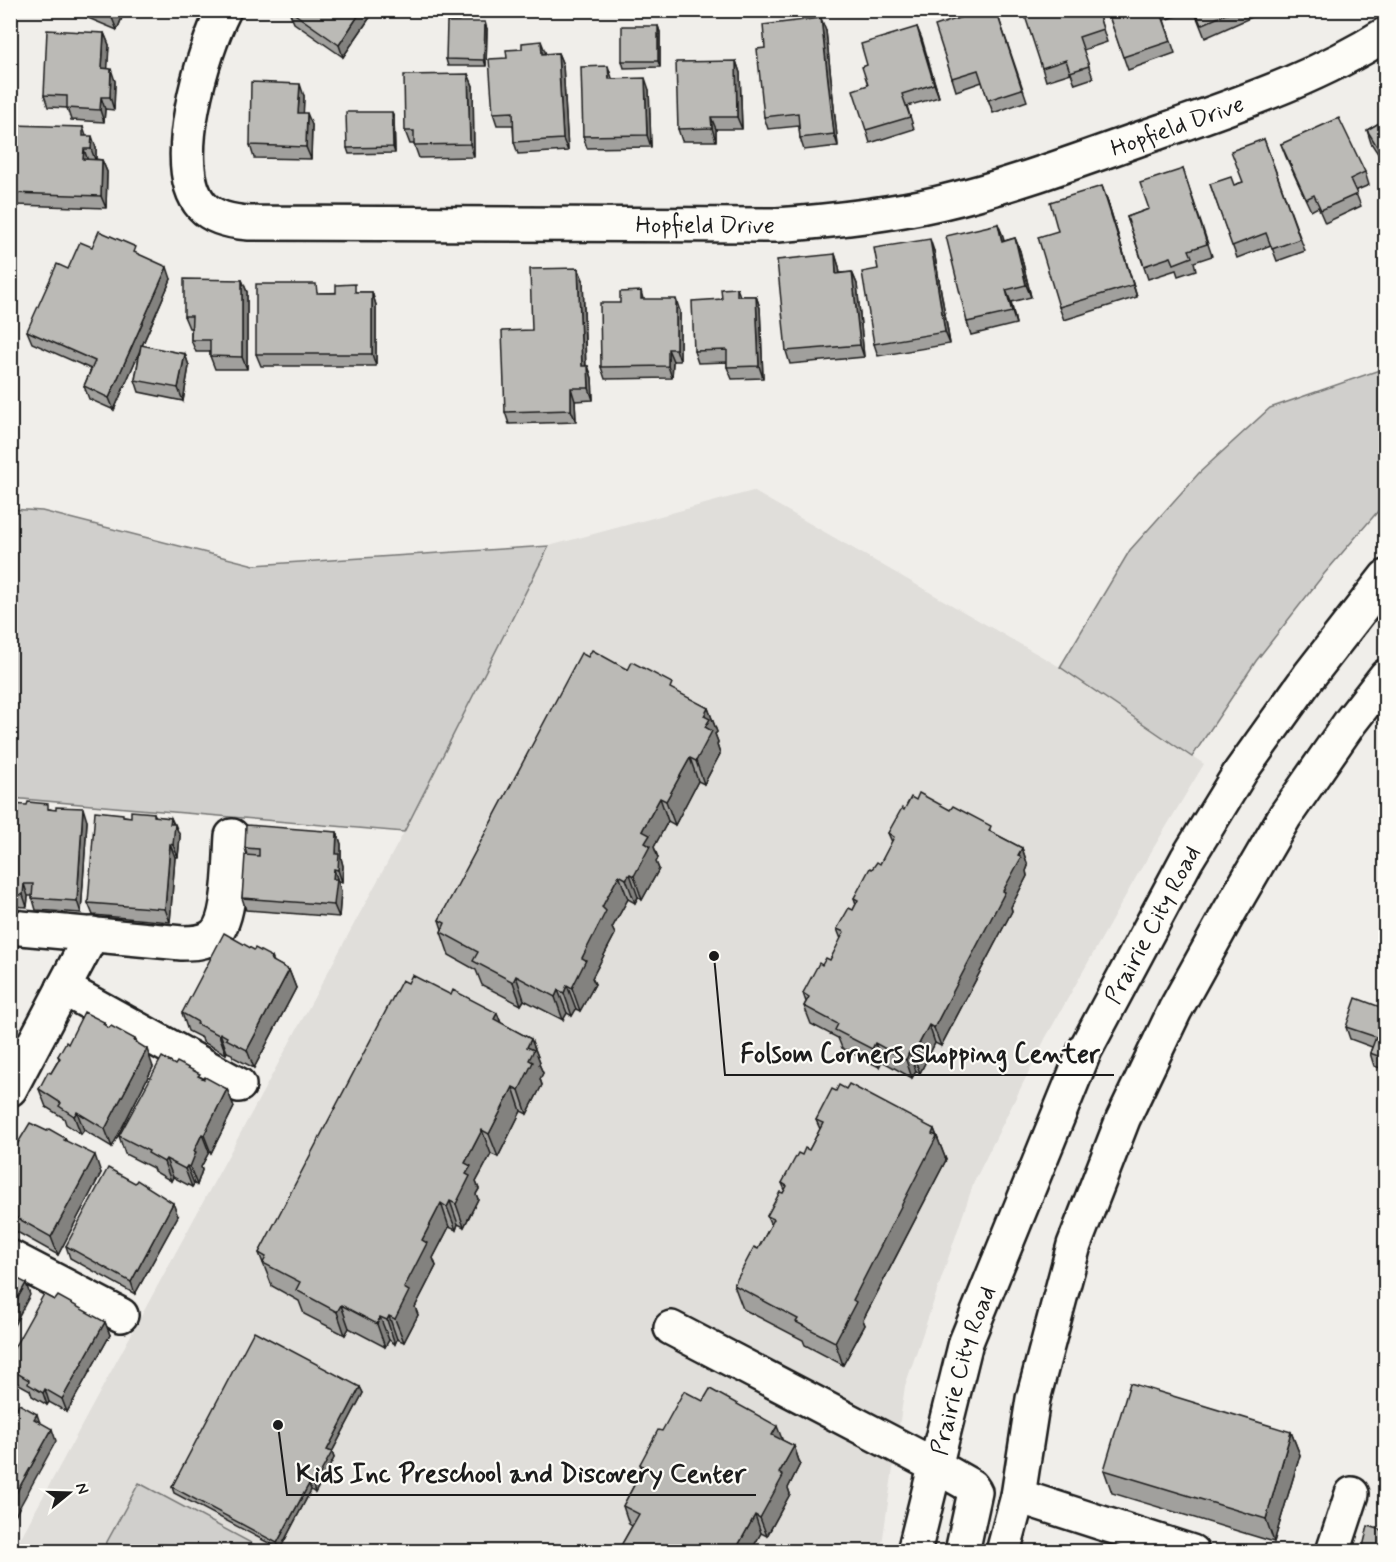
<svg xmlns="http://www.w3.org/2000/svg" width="1396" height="1562" font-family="Mynerve,sans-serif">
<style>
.built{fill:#e0deda}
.green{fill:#d0cfcc;stroke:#767674;stroke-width:1.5}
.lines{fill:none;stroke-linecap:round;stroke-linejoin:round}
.minor-casing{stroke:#1c1c1c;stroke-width:38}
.major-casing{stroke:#1c1c1c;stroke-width:38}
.minor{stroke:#fdfcf7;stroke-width:33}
.major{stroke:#fdfcf7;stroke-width:33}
.wall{fill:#a1a09d;stroke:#1c1c1c;stroke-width:1.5}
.shaded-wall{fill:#83827f;stroke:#1c1c1c;stroke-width:1.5}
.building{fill:#bbbab6;stroke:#1c1c1c;stroke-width:1.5}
.labels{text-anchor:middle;stroke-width:4.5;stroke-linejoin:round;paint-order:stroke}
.street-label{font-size:24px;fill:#1c1c1c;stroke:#fdfcf7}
.leader{fill:none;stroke:#1c1c1c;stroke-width:2}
.callout-dot{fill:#1c1c1c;stroke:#fdfcf7;stroke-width:2}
.callout-label{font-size:26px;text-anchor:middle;font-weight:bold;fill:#1c1c1c;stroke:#fdfcf7;stroke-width:4.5;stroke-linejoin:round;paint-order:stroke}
</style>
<rect width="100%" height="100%" fill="#f0eeea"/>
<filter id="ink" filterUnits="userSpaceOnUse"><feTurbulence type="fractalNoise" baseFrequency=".0167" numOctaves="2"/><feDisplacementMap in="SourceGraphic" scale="12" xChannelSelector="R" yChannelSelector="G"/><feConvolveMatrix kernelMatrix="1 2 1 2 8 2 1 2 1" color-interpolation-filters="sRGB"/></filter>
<g filter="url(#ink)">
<path class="built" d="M753,491L1060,667L1204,764L1139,872L1045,1039L974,1182L905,1386L881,1551L13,1552L404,832L549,546Z"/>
<g class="green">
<path d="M1385,368V503L1324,574L1256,661L1192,757L1060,667L1130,550L1199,473L1270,408Z"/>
<path d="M10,509L42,511L254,565L549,546L404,832L11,798Z"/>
<path d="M139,1483L266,1551H102Z"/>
</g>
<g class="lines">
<defs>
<g id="minor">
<path id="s1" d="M224,10C203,51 167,168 202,206C213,218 234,222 249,223L777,225C831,221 886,215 939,203C1016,185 1090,156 1165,130C1241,103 1317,78 1386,34"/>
<path d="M10,927L182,943C193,943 204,943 213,936C232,921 230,860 232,836"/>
<path d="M63,988L239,1085"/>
<path d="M10,1089L92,934"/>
<path d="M10,1257L121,1315"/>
<path d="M671,1328L934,1465"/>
<path d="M1018,1496L1192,1552"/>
<path d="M1333,1552L1352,1494"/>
</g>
<g id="major">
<path d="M934,1465L971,1486L975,1492L962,1552"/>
<path id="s2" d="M914,1552L966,1342L1085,1050L1187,859L1241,771L1309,676L1386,577"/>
<path d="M1003,1552L1018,1496L1033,1399L1074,1245L1123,1119L1175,1010L1227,916L1285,816L1351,721L1386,676"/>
</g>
</defs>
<use href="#minor" class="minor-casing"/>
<use href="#major" class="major-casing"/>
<use href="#minor" class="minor"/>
<use href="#major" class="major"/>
</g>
<g class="wall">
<path d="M69,10H125L117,30Z"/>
<path d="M375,10L343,57L294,23L289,11Z"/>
<path d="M996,10L1027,101L993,113L982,82L956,91L952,78Z"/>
<path d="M1097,10L1107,42L1083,50L1093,78L1075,84L1071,73L1046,81L1042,68Z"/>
<path d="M1107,10H1181L1182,14L1164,20L1175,53L1128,70Z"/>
<path d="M1194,10H1261V13L1205,38Z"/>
<path d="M658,26L660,32V67L624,68L622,61Z"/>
<path d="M917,27L939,97L907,106L914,129L870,143L866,130L868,85L867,65Z"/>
<path d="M487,29L486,66H448L446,59Z"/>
<path d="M826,31L838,146L804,150L800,138L799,126L768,129L764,117L765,48Z"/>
<path d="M104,33L109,45L107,68L115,81L114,110L105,109L104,122L71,120L67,108L48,107L44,95Z"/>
<path d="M558,53L563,65L568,151L518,154L514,142L513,125H497L493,113L546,54Z"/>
<path d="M736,61L740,73L742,129H716V141H682L678,129Z"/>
<path d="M468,74L473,86L474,157L419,158L414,144H410L405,131Z"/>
<path d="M613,79L649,90L651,147L587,148L583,136Z"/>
<path d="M304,96L303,113L312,125L311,159L254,158L250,145Z"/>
<path d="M394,118L395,153L349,154L347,148Z"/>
<path d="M1386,119V166L1371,143L1367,130Z"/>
<path d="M83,127L86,136L96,148V159L102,160L107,172L106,208L16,205L11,193Z"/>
<path d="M1264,139L1305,251L1277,261L1271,245L1237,258L1210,184L1234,185L1243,182Z"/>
<path d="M1281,144L1365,172L1369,185L1355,191L1361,206L1325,223L1318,207L1311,211L1286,157Z"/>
<path d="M1183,169L1212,256L1194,262L1196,270L1178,276L1176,270L1148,279L1127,217L1149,209Z"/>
<path d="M1107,199L1137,297L1064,320L1059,307L1058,231Z"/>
<path d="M998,224L1004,241L1015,238L1020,251L1031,297L1011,302L1016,324L971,335L967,322Z"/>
<path d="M92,247L138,255L171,279L142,346L185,354L189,366L183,401L139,392L135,380L140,350L114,410L89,399L84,386L91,369L32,343L27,331L68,269Z"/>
<path d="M934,251L950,344L878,356L874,344L878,269Z"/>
<path d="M835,254L839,267L840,273L852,272L857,284L864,357L790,364L786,351Z"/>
<path d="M578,268L583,280L586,366H588L592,378L593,400L575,401L576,422L509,424L505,412L532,330Z"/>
<path d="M242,280L247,292V369H215L210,356V352H196L191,340V328H189L184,316Z"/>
<path d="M737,288L740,296H756L760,308L763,378L732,379L727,367V362L698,363L694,351L722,299Z"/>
<path d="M641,291L643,299L680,311V361H673L672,378L605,379L601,367L620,303Z"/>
<path d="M358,292H372L376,305V366H261L256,354L320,293Z"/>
<path d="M588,657L628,670L708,708L717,732L715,734L718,742L717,745L720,754L704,784L698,781L675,825L668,821L654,847L658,858L656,862L659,869L642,900L638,897L635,903L628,899L612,928L615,934L592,978L595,984L580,1011L576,1009L572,1016L567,1013L563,1020L524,1000L521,1005L482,985L476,970L449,955L441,932L442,929L439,920Z"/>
<path d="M916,800L950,810L1022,848L1028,866L1026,871L1027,876L1011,907L1012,911L941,1046L935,1043L920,1073L916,1071L912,1078L882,1061L879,1067L842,1048L838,1038L811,1024L804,1006L806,1002L803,993L822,965L830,960L841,939L837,929L853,910L856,904L854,898L872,869L880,864L892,842L888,833L904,810Z"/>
<path d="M10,804L50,809L87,821L81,913L36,910L32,896H28L27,907L10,906Z"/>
<path d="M154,813L156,817L171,818L180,836L178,857H175L170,922L93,915L88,903L124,816L131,817Z"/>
<path d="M337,832L341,844V858L343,866L342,882L339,881L338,884L341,891L339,917L246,910L242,898L247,855L245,848Z"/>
<path d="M254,950L272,957L274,962L289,970L296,988L254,1068L233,1057L232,1054L227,1052L226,1054L203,1042L202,1038L188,1031L182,1013Z"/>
<path d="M408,983L451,995L497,1013L501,1023L531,1039L540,1062L539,1064L543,1073L540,1079L542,1085L527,1114L521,1111L498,1157L491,1154L476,1182L479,1189L476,1194L478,1199L464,1227L458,1224L456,1230L449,1227L433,1258L436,1266L415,1307L418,1315L404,1342L397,1339L395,1344L389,1340L385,1347L349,1328L345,1335L304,1314L299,1301L272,1286L259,1253Z"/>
<path d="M1386,1001V1070L1374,1066L1370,1053L1372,1047L1350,1039L1346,1027L1383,1008Z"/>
<path d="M104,1022L106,1026L109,1028L135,1039L153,1067L112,1147L84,1130L81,1134L66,1124L64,1118L46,1107L39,1089L51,1073L59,1059L58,1056L68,1044Z"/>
<path d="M175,1065L227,1089L234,1107L211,1153L209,1152L201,1167L202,1170L197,1185L194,1184L192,1187L173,1177L171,1181L154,1171L153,1168L125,1154L119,1136Z"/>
<path d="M846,1089L934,1129L946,1160L863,1320L865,1325L843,1365L805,1345L803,1340L743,1309L734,1285L758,1249L771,1225L767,1216L785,1190L782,1183L802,1155L809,1150L820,1129L816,1120L836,1091Z"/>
<path d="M47,1131L65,1138L67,1142L101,1173L58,1255L10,1228V1156Z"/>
<path d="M178,1216L135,1294L70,1258L66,1246Z"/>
<path d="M55,1300L105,1322L110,1335L67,1412L49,1402L47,1405L32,1396L30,1390L10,1379V1355Z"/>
<path d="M360,1387L363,1393L332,1452L334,1458L315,1493L311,1490L280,1549L174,1493L172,1487Z"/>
<path d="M703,1401L794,1446L800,1464L788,1488L790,1494L767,1536L761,1533L751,1551H618L632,1526L629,1524L623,1506L642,1470L640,1464L662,1431Z"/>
<path d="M1291,1432L1300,1455L1274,1542L1112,1493L1104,1470Z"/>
</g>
<g class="shaded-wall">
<path d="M115,10H125L117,30L112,18Z"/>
<path d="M362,10H375L343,57L339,45Z"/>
<path d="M821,18L826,31L838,146L834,134Z"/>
<path d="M485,22L487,29L486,66L484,60Z"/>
<path d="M658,26L660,32V67L658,61Z"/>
<path d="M917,27L922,39L939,97L934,84Z"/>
<path d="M104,33L109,45L107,80L102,68Z"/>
<path d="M541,41L546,54H542Z"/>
<path d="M558,53L563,65L568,151L563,139Z"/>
<path d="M736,61L740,73L742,129L737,117Z"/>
<path d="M608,66L612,78L613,92L609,79Z"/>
<path d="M111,69L115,81L114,110L110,97Z"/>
<path d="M468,74L473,86L474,157L470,144Z"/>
<path d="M645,78L649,90L651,147L647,135Z"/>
<path d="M300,84L304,96L303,125L298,113Z"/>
<path d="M101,97L105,109L104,122L100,110Z"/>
<path d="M392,112L394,118L395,153L393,147Z"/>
<path d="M307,113L312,125L311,159L306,147Z"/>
<path d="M711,117L716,129V141L712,128Z"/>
<path d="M92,136L96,148V162L91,149Z"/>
<path d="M84,149L88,161L83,159Z"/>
<path d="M102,160L107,172L106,208L101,196Z"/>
<path d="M1102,186L1107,199L1137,297L1133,285Z"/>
<path d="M998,224L1003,236L1006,254L1002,242Z"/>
<path d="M1015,238L1020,251L1031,297L1026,285Z"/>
<path d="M930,239L934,251L950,344L945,332Z"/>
<path d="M835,254L839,267L841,286L836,274Z"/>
<path d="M167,267L171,279L114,410L109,398Z"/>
<path d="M578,268L583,280L586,378L582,366Z"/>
<path d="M852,272L857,284L864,357L860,345Z"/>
<path d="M242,280L247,292V369L242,357Z"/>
<path d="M1006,290L1011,302L1016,324L1012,312Z"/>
<path d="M372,292L376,305V366L372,354Z"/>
<path d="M756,296L760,308L763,378L759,366Z"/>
<path d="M676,299L680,311V361L676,349Z"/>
<path d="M668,349L673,361L672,378L668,366Z"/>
<path d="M185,354L189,366L183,401L178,388Z"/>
<path d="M588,366L592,378L593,400L589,388Z"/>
<path d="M571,388L575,401L576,422L571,410Z"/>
<path d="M708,708L717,732L715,734L718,742L717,745L720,754L704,784L696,761L705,727L704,716Z"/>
<path d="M690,758L698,781L675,825L666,801Z"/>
<path d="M660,798L668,821L654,847L658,858L656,862L659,869L642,900L634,876L642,831Z"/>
<path d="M83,808L87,821L81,913L77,901Z"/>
<path d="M171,818L175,829V824L180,836L178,857L173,845L170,824Z"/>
<path d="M337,832L341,844V858L343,866L342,882L338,870L336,854Z"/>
<path d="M170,844L175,857L170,922L165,909Z"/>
<path d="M1022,848L1028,866L1026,871L1027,876L1011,907L1012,911L941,1046L934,1028L1003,891Z"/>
<path d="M334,869L341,891L339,917L334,905L333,879Z"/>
<path d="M630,874L638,897L635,903L626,879Z"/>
<path d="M619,875L628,899L612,928L615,934L592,978L595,984L580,1011L572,988L582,958L602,907Z"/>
<path d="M24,884L28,896L27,907L23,895Z"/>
<path d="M289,970L296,988L254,1068L247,1050Z"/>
<path d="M516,976L524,1000L521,1005L513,982Z"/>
<path d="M567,985L576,1009L572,1016L564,993Z"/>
<path d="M558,990L567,1013L563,1020L555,997Z"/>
<path d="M497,1013L506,1036L494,1019Z"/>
<path d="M929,1025L935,1043L920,1073L913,1055Z"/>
<path d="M220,1033L227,1052L226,1054L219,1035Z"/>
<path d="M531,1039L540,1062L539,1064L543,1073L540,1079L542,1085L527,1114L519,1090L529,1060L527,1047Z"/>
<path d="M875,1043L882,1061L879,1067L872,1049Z"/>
<path d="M147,1049L153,1067L112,1147L105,1129Z"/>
<path d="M909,1052L916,1071L912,1078L906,1060Z"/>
<path d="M513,1087L521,1111L498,1157L489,1134Z"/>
<path d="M227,1089L234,1107L211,1153L204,1135Z"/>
<path d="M77,1112L84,1130L81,1134L74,1116Z"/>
<path d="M934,1129L946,1160L863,1320L865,1325L843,1365L835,1342L853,1300Z"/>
<path d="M482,1130L491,1154L476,1182L479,1189L476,1194L478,1199L464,1227L456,1204L466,1174L465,1163Z"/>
<path d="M202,1134L209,1152L201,1167L202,1170L197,1185L190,1167L194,1151Z"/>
<path d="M95,1155L101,1173L58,1255L51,1237Z"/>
<path d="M166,1159L173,1177L171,1181L164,1162Z"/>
<path d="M187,1166L194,1184L192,1187L185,1169Z"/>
<path d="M450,1201L458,1224L456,1230L447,1207Z"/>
<path d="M173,1203L178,1216L135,1294L131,1282Z"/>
<path d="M441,1203L449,1227L433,1258L436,1266L415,1307L418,1315L404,1342L395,1319L404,1288L422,1240Z"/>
<path d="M26,1283L30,1295L10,1333V1312Z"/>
<path d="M341,1305L349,1328L345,1335L337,1312Z"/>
<path d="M389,1316L397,1339L395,1344L387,1320Z"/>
<path d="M380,1317L389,1340L385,1347L377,1324Z"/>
<path d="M105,1322L110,1335L67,1412L62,1399Z"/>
<path d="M360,1387L363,1393L332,1452L334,1458L315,1493L313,1486L327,1450Z"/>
<path d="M45,1389L49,1402L47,1405L43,1393Z"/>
<path d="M37,1414L41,1426L34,1419Z"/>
<path d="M777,1426L784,1444L772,1435Z"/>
<path d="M52,1429L56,1441L12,1521L10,1517V1504Z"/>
<path d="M1291,1432L1300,1455L1274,1542L1266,1519Z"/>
<path d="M794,1446L800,1464L788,1488L790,1494L767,1536L760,1518L779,1473Z"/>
<path d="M309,1484L311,1490L280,1549L277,1543Z"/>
<path d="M755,1515L761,1533L751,1551H735Z"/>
</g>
<g class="building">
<path d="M94,10H115L112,18Z"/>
<path d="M289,10H362L339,45Z"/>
<path d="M983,10H996L1022,89L988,100L978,70L952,78L935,26Z"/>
<path d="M1023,10H1097L1103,29L1079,37L1089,66L1070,72L1066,60L1042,68Z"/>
<path d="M1107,10H1160L1171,41L1123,57Z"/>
<path d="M1195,10H1235L1201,25Z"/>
<path d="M821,18L834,134L800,138L798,113L764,117L757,49L765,48L763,25Z"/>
<path d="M447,22H485L484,60L446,59Z"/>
<rect x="622" y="26" width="36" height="35"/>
<path d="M917,27L934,84L902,94L910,117L866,130L853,90L868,85L862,67L867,65L861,44Z"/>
<path d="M47,30L104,33L102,68L111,69L110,97H101L100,110L67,108V96L44,95Z"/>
<path d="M541,41L542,54L558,53L563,139L514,142L513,112L493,113L489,59L507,58L506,50L522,49V43Z"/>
<path d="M736,61L737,117H711L712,128L678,129L676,62Z"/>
<path d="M608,66L609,79L645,78L647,135L583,136L581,67Z"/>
<path d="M468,74L470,144L414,145V131H405L404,75Z"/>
<path d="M251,82L300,84L298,113H307L306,147L250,145Z"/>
<path d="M346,112H392L393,147L347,148Z"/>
<path d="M1339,118L1365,172L1350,179L1357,194L1321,210L1314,195L1306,199L1281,144Z"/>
<path d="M1386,119V161L1367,130Z"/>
<path d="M13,125L83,127V136H92L91,149H84L83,159L102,160L101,196L11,193Z"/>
<path d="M1264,139L1300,239L1272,249L1266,233L1232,246L1210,184L1231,177L1234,185L1243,182L1231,151Z"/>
<path d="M1183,169L1207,244L1189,250L1192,257L1174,264L1171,257L1144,266L1127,217L1149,209L1140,183Z"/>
<path d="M1102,186L1133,285L1059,307L1038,237L1058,231L1050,202Z"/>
<path d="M998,224L1002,242L1015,238L1026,285L1006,290L1012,312L967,322L946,236Z"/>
<path d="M99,231L136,247L134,252L167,267L109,398L84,386L95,361L27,331L57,264L68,269L80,242L92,247Z"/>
<path d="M930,239L945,332L874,344L862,272L878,269L874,248Z"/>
<path d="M835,254L836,274L852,272L860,345L786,351L777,260Z"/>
<path d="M578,268L582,366H588L589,388H571V410L505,412L502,331L532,330L530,269Z"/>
<path d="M184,279L242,280V357L210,356V340H191L192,316H184Z"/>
<path d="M256,284H316L317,293H336V285L355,284V292H372V354H256Z"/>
<path d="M737,288V296H756L759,366L727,367V350L694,351L692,301L722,299L721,289Z"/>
<path d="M641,291V299H676V349H668V366L601,367L600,303H620V292Z"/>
<path d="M141,345L185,354L178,388L135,380Z"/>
<path d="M592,650L628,670L632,662L672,683L670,688L708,708L704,716L710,719L705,727L712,731L696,761L690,758L666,801L660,798L642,831L650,835L645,843L650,846L634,876L630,874L626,879L619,875L602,907L606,911L582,958L586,960L572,988L567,985L564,993L558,990L555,997L516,976L513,982L473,961L478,952L441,932L445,923L439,920L581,653L588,657Z"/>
<path d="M919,793L950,810L953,806L991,826L989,831L1022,848L1018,855L1021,858L1003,891L1005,892L934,1028L929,1025L913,1055L909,1052L906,1060L875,1043L872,1049L835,1030L838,1024L804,1006L809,997L803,993L819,963L822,965L826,958L830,960L844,932L837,929L849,908L853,910L858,900L854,898L870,868L872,869L877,862L880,864L894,837L888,833L902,808L904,810L911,797L916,800Z"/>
<path d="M28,802L48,804V809L56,810V807L83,808L77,901L32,898L33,884H24L23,895L10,894V804L27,805Z"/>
<path d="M95,811L123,814V816L131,817V811L154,813V816L171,818L170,824H175L173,845L170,844L165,909L88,903Z"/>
<path d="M246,825L337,832L336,854H339L338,870L334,869L333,879H337L334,905L242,898L245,855L259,856V849L245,848Z"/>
<path d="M224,933L254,950L255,948L272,957L271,960L289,970L247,1050L226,1039L227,1037L220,1033L219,1035L197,1024L198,1022L182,1013Z"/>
<path d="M412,975L451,995L453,990L497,1013L494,1019L531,1039L527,1047L534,1050L529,1060L533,1062L519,1090L513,1087L489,1134L482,1130L465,1163L471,1166L466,1174L470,1176L456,1204L450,1201L447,1207L441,1203L422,1240L427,1243L404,1288L409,1291L395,1319L389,1316L387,1320L380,1317L377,1324L341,1305L337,1312L296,1290L300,1282L263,1263L266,1257L259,1253L402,980L408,983Z"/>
<path d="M1356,998L1383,1008L1386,1001V1059L1370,1053L1376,1037L1346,1027Z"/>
<path d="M84,1012L104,1022L103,1024L109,1028L111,1026L135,1039L134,1041L147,1049L105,1129L77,1112L74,1116L59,1106L61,1103L39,1089L48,1072L51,1073L60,1058L58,1056L66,1042L68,1044Z"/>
<path d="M162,1057L175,1065L177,1062L200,1074L198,1076L204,1079L205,1077L227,1089L204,1135L202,1134L194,1151L196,1152L190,1167L187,1166L185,1169L166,1159L164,1162L148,1153L149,1151L119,1136Z"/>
<path d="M849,1084L934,1129L932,1134L937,1136L853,1300L856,1302L835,1342L796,1322L798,1319L734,1285L754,1247L758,1249L774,1219L767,1216L780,1192L783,1193L787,1186L782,1183L798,1153L802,1155L805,1148L809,1150L823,1123L816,1120L832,1089L836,1091L839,1085L846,1089Z"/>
<path d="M30,1123L47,1131L49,1129L65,1138L64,1140L95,1155L51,1237L10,1214V1156Z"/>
<path d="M108,1168L135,1183L137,1180L173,1203L131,1282L66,1246Z"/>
<path d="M10,1269L14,1271L12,1276L26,1283L10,1312Z"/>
<path d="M44,1294L55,1300L58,1296L105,1322L62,1399L45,1389L43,1393L28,1384L29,1380L10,1369V1355Z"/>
<path d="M254,1331L360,1387L327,1450L332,1452L313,1486L309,1484L277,1543L172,1487Z"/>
<path d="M1130,1383L1291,1432L1266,1519L1104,1470Z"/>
<path d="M710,1389L777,1426L772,1435L794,1446L779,1473L783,1476L760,1518L755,1515L735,1551H618L639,1514L623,1506L644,1467L640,1464L658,1430L662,1431L684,1391L703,1401Z"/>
<path d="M19,1404L37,1414L34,1419L52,1429L10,1504V1408L15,1411Z"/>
<path d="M1368,1526L1386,1531V1551H1362Z"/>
</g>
</g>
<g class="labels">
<g class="street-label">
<text dy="8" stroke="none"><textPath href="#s1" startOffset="1198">Hopfield Drive</textPath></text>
<text dy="8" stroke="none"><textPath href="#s1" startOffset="712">Hopfield Drive</textPath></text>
<text dy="8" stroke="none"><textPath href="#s2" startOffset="674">Prairie City Road</textPath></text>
<text dy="8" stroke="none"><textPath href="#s2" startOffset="188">Prairie City Road</textPath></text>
</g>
</g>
<path class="leader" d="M714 956L725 1075H1114M278 1425L287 1495H756"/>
<g class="callout-dot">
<circle cx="714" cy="956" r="6"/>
<circle cx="278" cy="1425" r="6"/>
</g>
<g class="callout-label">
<text x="920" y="1062">Folsom Corners Shopping Center</text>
<text x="521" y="1482">Kids Inc Preschool and Discovery Center</text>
</g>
<rect width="1396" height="1562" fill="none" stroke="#fdfcf7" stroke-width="36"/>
<rect x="18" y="18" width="1360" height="1526" fill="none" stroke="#1c1c1c" stroke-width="2" filter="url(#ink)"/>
<g transform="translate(69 1493) rotate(71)" stroke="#fdfcf7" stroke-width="4.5" paint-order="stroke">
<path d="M0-4.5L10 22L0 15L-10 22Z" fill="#1c1c1c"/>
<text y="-9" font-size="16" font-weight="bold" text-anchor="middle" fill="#1c1c1c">N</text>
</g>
</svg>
